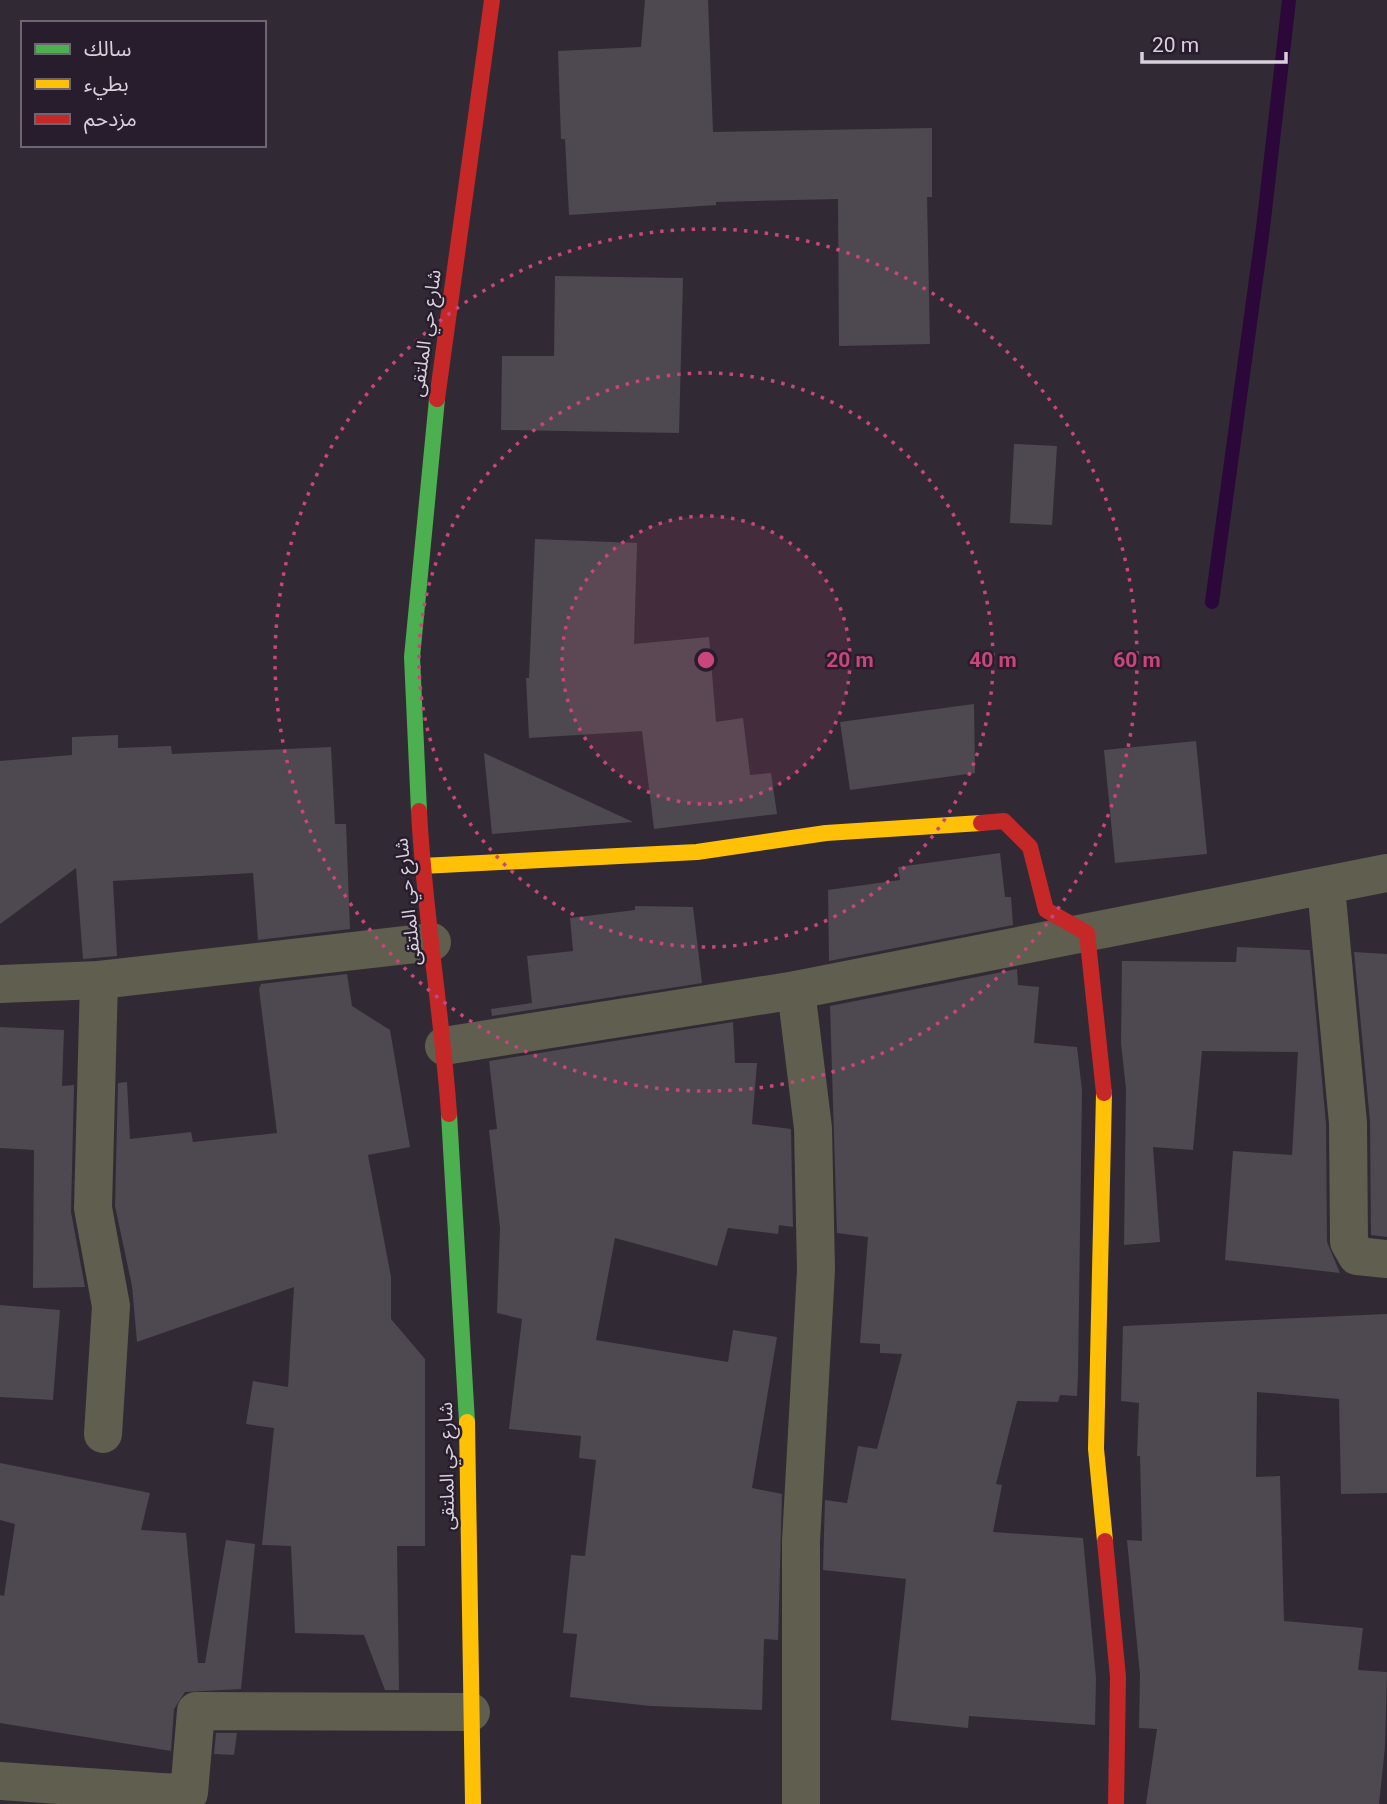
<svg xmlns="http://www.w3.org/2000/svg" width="1387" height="1804" font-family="Roboto,'Noto Sans Arabic',sans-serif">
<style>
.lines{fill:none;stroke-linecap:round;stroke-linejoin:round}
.stream{stroke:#2c0739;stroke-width:14}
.building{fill:#4e4850}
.street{stroke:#5f5e4f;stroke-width:38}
.fast{stroke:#4caf50;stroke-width:16}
.slow{stroke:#ffc107;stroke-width:16}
.jam{stroke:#c62828;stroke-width:16}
.ring{fill:none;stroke:#c8467b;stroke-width:3.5;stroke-dasharray:3.5 7}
.labels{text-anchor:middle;stroke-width:5;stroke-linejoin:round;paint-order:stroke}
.street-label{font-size:19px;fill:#d8d0db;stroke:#281d2d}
.centre{fill:#c8467b;stroke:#281d2d;stroke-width:3.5}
.ring-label{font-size:21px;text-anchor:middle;font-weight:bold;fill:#c8467b;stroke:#281d2d;stroke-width:5;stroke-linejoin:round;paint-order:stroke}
</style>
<rect width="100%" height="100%" fill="#312a34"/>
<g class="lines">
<path class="stream" d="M1212,602L1263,228L1289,0"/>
</g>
<g class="building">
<path d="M645,0H708L713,132L932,128V197H927L930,344L839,346L838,199L716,202V205L569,215L565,139H561L558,51L641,47Z"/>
<path d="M555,276L683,278L679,433L501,430L502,356H554Z"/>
<path d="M1014,444L1057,446L1052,525L1010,523Z"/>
<path d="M535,539L637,543L634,644L709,637L716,722L743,718L750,775L771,773L777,814L654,829L642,731L529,738L526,678H529Z"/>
<path d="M974,704L975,773L850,790L840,722Z"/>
<path d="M118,735V748L171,746L172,754L331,747L335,824H346L350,929L258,940L253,873L113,881L117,956L83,959L76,868L0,924V761L72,755V737Z"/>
<path d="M1196,741L1207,854L1115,863L1104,750Z"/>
<path d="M484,753L633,822L492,834Z"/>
<path d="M1000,853L1005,897H1011L1013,925L829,961L828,890L900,880L898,867Z"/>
<path d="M635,906L693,907L702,983L492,1016L491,1009L532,1003L527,956L573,951L570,918L635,910Z"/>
<path d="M1237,947L1310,950L1326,1124L1327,1242L1340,1273L1225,1260L1233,1151L1292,1155L1298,1052L1202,1051L1193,1150L1153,1147L1160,1242L1124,1245L1126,1089L1121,1043L1122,961L1236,962Z"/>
<path d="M1354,952L1387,954V1237L1371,1235L1370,1121Z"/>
<path d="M1017,969L1018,985L1039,987L1034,1043L1077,1047L1082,1090L1078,1375L1077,1396L1060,1395L1058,1402L1017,1401L996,1484L1002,1485L993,1532L1083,1538L1096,1678L1095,1725L969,1716L968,1728L891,1720L906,1579L823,1570L825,1500L847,1503L858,1446L877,1449L902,1354L880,1353V1344L860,1343L868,1237L837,1233L830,1006Z"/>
<path d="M347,974L352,1006L390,1030L410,1147L368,1155L391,1277V1319L425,1359V1546H397L399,1690H385L364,1635L295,1633L291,1546L262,1545L274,1428L246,1424L253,1381L288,1387L294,1287L137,1342L132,1286L115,1206L118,1083L127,1082L130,1139L191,1132L193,1142L277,1133L259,989L261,984Z"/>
<path d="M733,1022L735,1063H757L752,1124L791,1129L793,1227L779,1225L778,1234L728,1228L717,1266L615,1238L596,1340L728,1362L733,1330L777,1337L752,1488L782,1494L778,1640L764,1639L762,1710L650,1706L570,1697L577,1634L563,1633L571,1555L585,1556L596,1460L579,1458L581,1436L509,1429L522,1319L497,1313L500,1228L489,1130L497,1129L489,1061Z"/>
<path d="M0,1027L64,1030L62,1086L74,1085L71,1212L85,1287L33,1288L34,1150L0,1148Z"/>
<path d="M0,1305L60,1310L53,1400L0,1397Z"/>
<path d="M1387,1314V1493L1341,1494L1339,1399L1257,1392L1256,1477L1280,1476L1284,1621L1363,1628L1358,1670L1387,1672L1385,1747L1379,1804H1146L1157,1729L1139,1728L1140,1675L1127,1540L1142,1541L1140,1456H1137L1139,1403L1121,1401L1123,1326Z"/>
<path d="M0,1463L150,1493L141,1530L186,1533L198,1663H205L226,1540L255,1544L241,1689L185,1692L174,1709L171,1751L0,1723V1595L4,1596L15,1524L0,1520Z"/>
<path d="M216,1733H237L234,1755L214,1754Z"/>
</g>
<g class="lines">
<g class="street">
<path d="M1326,887L1348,1123L1349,1242L1357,1256L1387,1259"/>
<path d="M99,980L93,1208L111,1306L103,1434"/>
<path d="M0,984L99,980L432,942"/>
<path d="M796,990L813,1128L816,1270L801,1541V1804"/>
<path d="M444,1046L796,990L1387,873"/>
<path d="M0,1781L160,1792L159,1804"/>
<path d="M160,1792L189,1793L196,1711L471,1712"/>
</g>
<g class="fast">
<path d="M419,811L412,657L437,399"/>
<path d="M449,1114L467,1422"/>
</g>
<g class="slow">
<path d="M422,866L697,852L826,833L981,823"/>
<path d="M1104,1093L1096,1449L1105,1541"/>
<path d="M467,1422L473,1804"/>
</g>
<g class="jam">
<path d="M437,399L492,0"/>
<path d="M419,811C424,912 442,1012 449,1114"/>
<path d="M981,823L1004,821L1030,847L1046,910L1087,933L1104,1093"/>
<path d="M1105,1541L1118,1677L1116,1804"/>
</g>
</g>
<circle cx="706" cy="660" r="144" fill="#c8467b" fill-opacity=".12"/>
<g class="ring">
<circle cx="706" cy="660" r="144"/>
<circle cx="706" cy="660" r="287"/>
<circle cx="706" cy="660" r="431"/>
</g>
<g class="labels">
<g class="street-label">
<text transform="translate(425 333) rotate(-82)" y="7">شارع حي الملتقى</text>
<text transform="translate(407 902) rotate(-96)" y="7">شارع حي الملتقى</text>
<text transform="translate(446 1466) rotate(-91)" y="7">شارع حي الملتقى</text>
</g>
</g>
<circle cx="706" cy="660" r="10" class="centre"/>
<g class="ring-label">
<text x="850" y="667">20 m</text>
<text x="993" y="667">40 m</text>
<text x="1137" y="667">60 m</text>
</g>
<rect x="21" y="21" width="245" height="126" fill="#281d2d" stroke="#6e6573" stroke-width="2"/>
<rect x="35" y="44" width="35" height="10" fill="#4caf50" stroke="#6e6573" stroke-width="2"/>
<text x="84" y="56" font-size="21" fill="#d8d0db">سالك</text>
<rect x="35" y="79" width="35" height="10" fill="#ffc107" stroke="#6e6573" stroke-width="2"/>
<text x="84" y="91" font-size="21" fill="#d8d0db">بطيء</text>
<rect x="35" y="114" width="35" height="10" fill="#c62828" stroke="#6e6573" stroke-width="2"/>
<text x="84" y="126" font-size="21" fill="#d8d0db">مزدحم</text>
<path d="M1142 52v10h144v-10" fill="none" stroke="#d8d0db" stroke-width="3.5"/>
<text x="1152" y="52" font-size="21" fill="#d8d0db" stroke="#281d2d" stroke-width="5" paint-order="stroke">20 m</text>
</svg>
